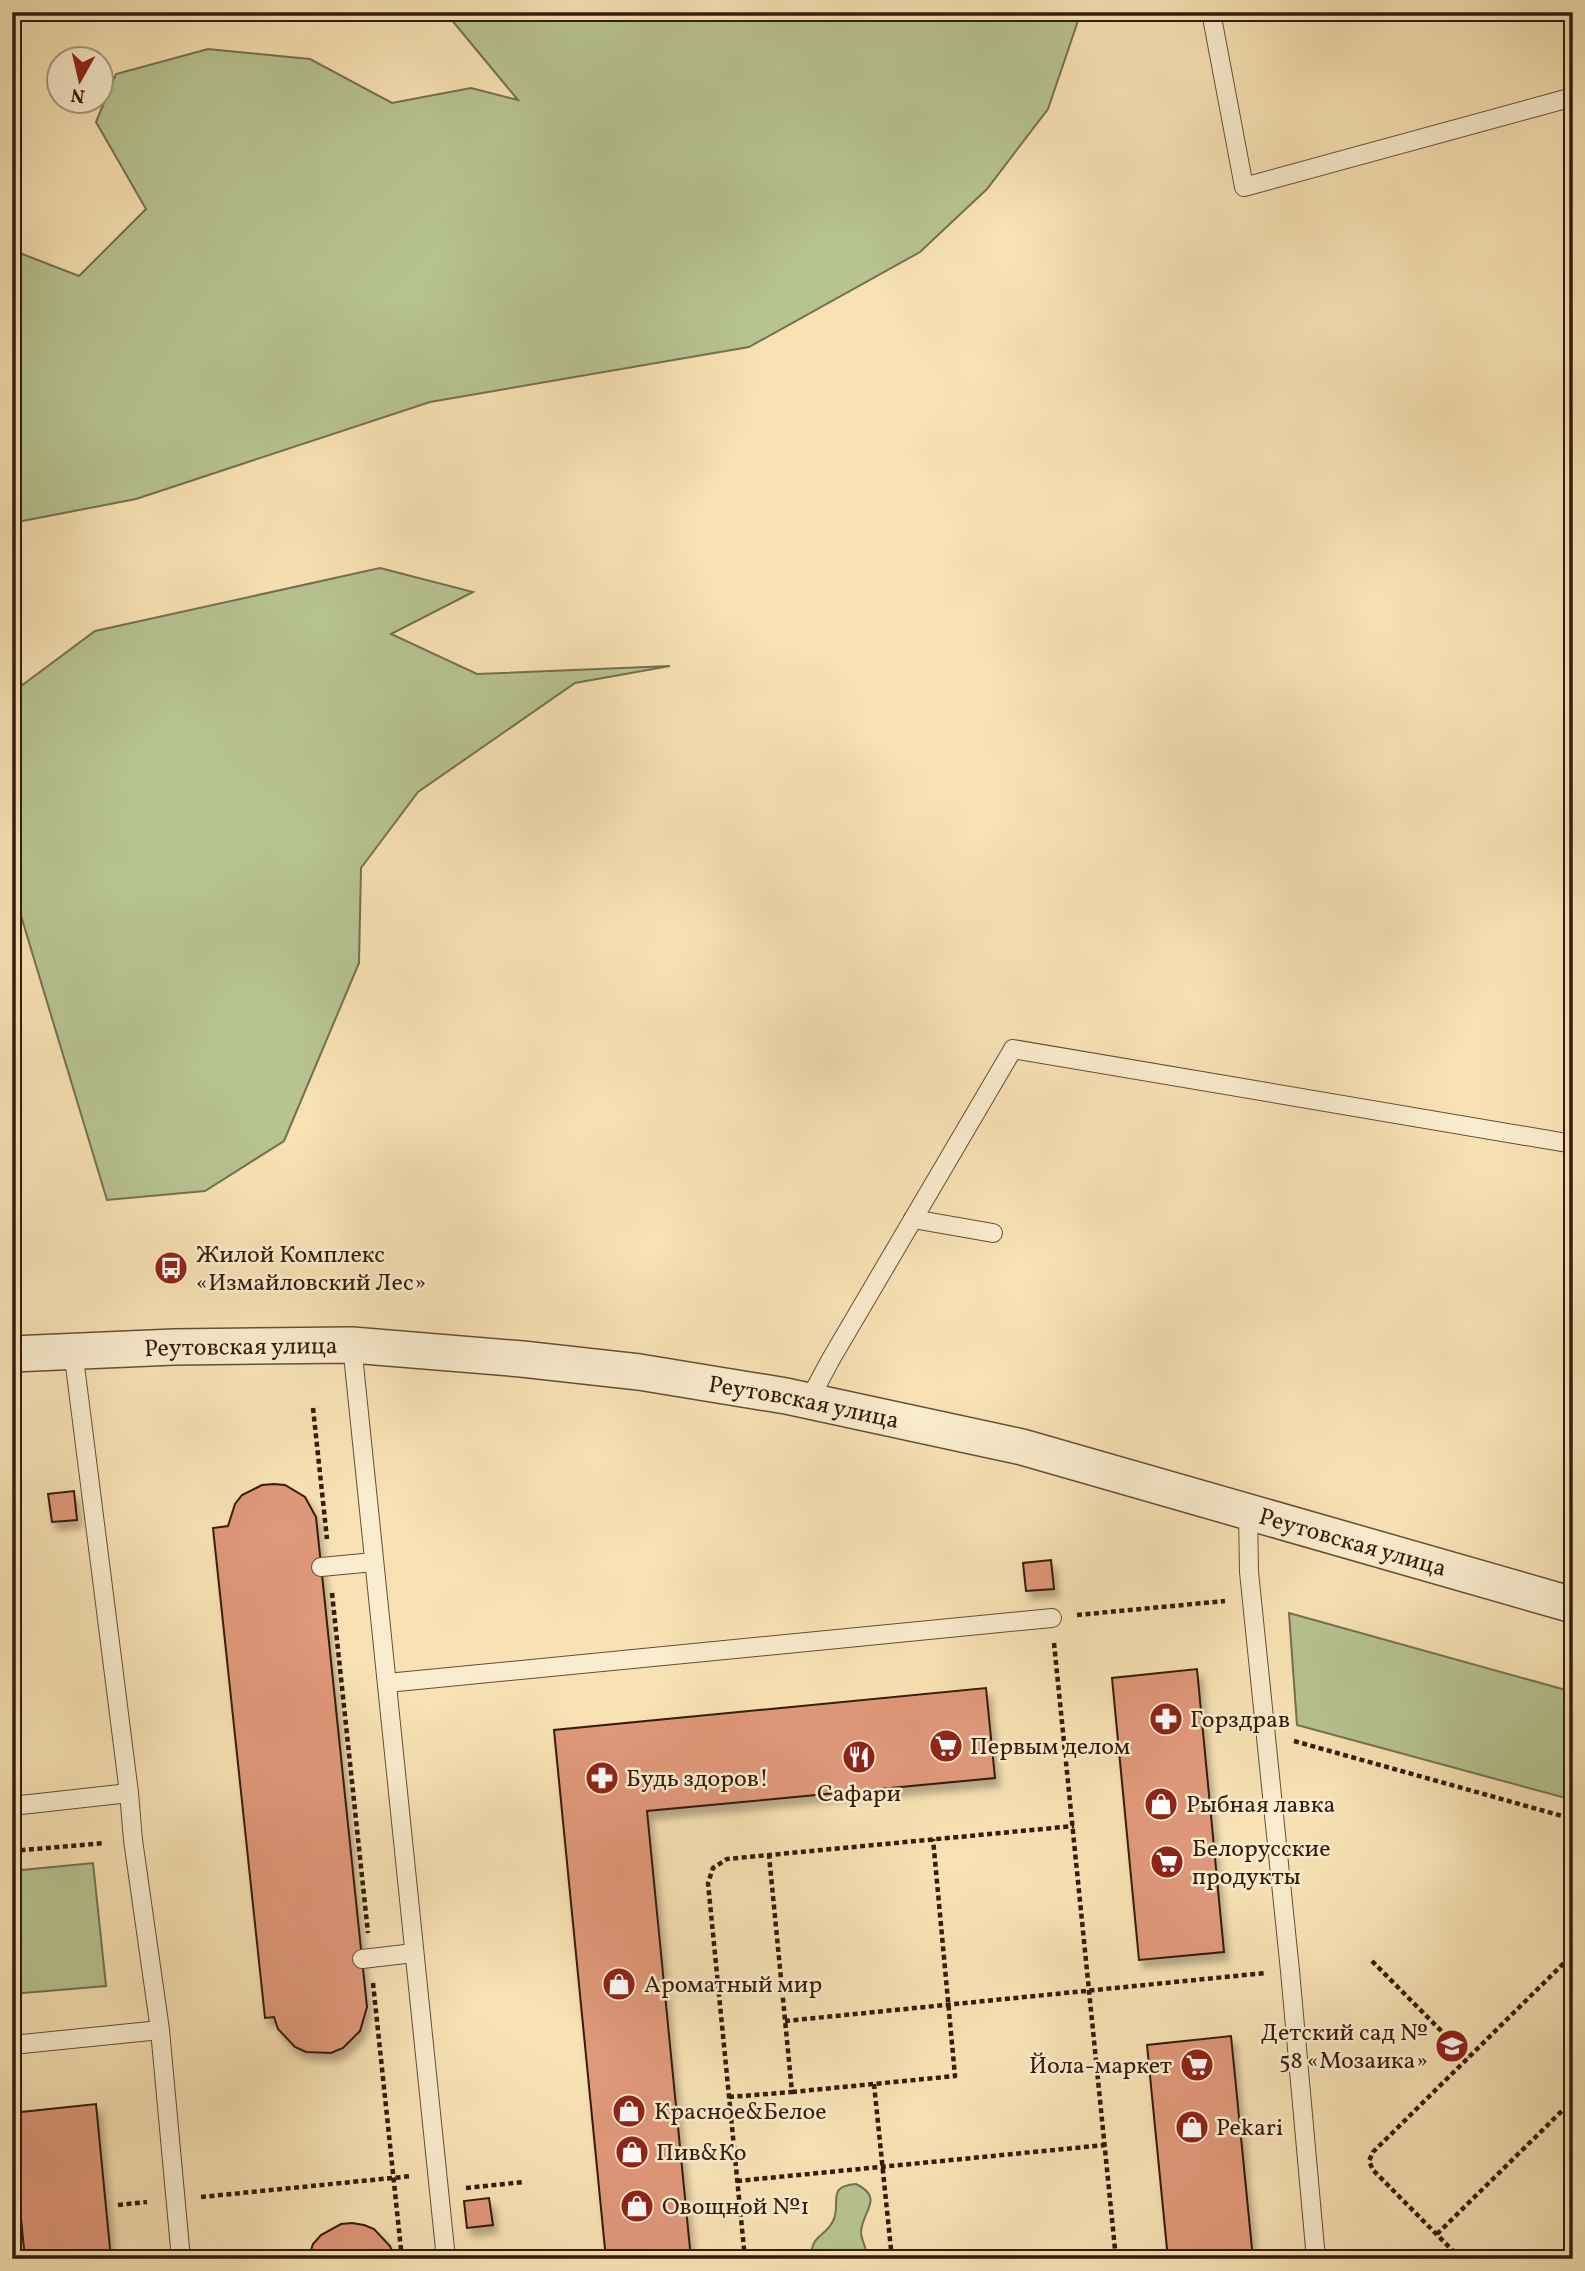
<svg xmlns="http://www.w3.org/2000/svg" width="1585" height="2271" font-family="Vollkorn,serif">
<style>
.green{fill:#b7c492;stroke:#76704e;stroke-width:2}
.building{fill:#e0987a;stroke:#341c0a;stroke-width:2;filter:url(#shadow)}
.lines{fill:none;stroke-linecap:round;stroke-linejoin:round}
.lane-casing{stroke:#654e34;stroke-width:20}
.street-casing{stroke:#654e34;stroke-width:38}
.path{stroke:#341c0a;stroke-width:4.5;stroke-dasharray:5 3.5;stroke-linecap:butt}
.lane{stroke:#faecce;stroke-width:18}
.street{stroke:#faecce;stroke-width:35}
.labels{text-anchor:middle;stroke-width:5;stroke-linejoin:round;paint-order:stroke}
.poi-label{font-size:24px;fill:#341c0a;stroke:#faecce;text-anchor:start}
.street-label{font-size:24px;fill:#341c0a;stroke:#faecce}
</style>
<defs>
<filter id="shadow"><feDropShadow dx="4.5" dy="8" stdDeviation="3.5" flood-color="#0004"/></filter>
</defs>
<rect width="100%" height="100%" fill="#f8e2b4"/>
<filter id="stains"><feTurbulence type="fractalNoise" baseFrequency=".00286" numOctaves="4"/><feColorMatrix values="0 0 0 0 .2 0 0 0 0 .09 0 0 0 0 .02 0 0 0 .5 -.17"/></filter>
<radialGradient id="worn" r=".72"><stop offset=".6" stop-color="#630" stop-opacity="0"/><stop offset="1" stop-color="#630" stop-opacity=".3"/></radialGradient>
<g class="green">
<path d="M445,12H1081L1048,109L987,189L920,252L749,347L430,402L136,499L12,523V250L79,276L146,209L96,122L116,74L208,49L310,59L392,103L471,88L518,100Z"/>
<path d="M380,568L473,592L391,634L477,674L670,666L575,683L418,792L361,868L359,963L284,1141L205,1191L107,1200L15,896L13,692L95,631Z"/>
<path d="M1289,1613L1573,1692V1800L1297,1725Z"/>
<path d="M93,1863L106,1986L12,1994V1871Z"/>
<path d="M856,2184C885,2198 862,2211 861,2232C861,2240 867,2247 867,2259H811C811,2233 825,2238 833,2221C842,2204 825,2186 856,2184Z"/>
</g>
<g class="building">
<path d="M274,1484L285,1485L305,1497L316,1517L367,2007L360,2031L343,2048L331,2053L306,2052L295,2047L278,2029L274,2017L265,2018L213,1528L228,1526L235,1504L242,1495L262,1485Z"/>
<path d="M74,1491L77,1520L52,1522L48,1494Z"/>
<path d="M1051,1560L1054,1589L1026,1591L1023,1563Z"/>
<path d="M1197,1669L1224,1952L1139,1960L1112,1678Z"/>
<path d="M986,1688L995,1778L647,1811L691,2259H606L554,1730Z"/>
<path d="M1231,2036L1253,2259H1168L1147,2045Z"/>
<path d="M96,2104L111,2259H25L19,2198L12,2199V2113Z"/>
<path d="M489,2198L493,2225L467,2228L464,2201Z"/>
<path d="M352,2223L364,2225L374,2229L390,2246L395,2259H308L313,2244L321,2235L341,2224Z"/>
</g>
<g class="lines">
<defs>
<g id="lane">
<path d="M1211,12L1244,187L1573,97"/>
<path d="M913,1219L993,1233"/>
<path d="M352,1345L446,2259"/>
<path d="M73,1350L129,1793L133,1840L160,2030L181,2259"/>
<path d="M809,1400L831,1359L1013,1049L1573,1144"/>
<path d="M1248,1512L1249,1572L1290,1971L1316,2259"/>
<path d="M321,1567L374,1562"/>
<path d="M387,1683L1052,1618"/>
<path d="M12,1806L129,1793"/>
<path d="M362,1959L414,1953"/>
<path d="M12,2045L160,2030"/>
</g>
<g id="street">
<path id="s1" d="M12,1354L174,1347L352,1345L522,1359L639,1372L786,1396L1022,1447L1573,1605"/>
</g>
</defs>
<use href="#lane" class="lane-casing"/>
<use href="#street" class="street-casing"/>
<g class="path">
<path d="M313,1408L327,1539"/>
<path d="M332,1593L368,1933"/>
<path d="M1077,1615L1225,1601"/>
<path d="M1054,1643L1116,2259"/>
<path d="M1294,1741L1573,1819"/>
<path d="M12,1851L105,1843"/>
<path d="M1372,1961L1468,2058"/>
<path d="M373,1983L402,2259"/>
<path d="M785,2021L1265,1973"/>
<path d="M874,2084L892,2259"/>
<path d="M792,2092L955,2076L933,1839"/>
<path d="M729,2097L792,2092L769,1855"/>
<path d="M737,2181L1105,2145"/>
<path d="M466,2188L524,2182"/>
<path d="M201,2197L412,2176"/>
<path d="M118,2205L147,2202"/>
<path d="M1437,2234L1573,2100"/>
<path d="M745,2259L708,1883L713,1868L727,1859L1074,1826"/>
<path d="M1461,2259L1373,2170L1369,2161L1373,2152L1573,1954"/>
</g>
<use href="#lane" class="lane"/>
<use href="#street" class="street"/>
</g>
<defs>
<symbol id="bus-disc" viewBox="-11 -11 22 22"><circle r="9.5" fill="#8f2418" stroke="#faecce"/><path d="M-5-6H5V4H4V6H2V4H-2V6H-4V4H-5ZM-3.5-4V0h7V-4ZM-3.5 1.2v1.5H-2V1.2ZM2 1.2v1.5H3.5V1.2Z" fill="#fff"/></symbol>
<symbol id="pharmacy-disc" viewBox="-11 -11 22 22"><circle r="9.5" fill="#8f2418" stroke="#faecce"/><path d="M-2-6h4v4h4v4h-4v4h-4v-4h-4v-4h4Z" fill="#fff"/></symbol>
<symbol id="supermarket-disc" viewBox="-11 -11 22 22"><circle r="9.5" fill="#8f2418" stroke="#faecce"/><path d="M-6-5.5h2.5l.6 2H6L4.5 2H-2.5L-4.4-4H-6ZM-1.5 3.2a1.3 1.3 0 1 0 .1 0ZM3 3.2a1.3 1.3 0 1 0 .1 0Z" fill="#fff"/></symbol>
<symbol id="restaurant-disc" viewBox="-11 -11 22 22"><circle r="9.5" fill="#8f2418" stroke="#faecce"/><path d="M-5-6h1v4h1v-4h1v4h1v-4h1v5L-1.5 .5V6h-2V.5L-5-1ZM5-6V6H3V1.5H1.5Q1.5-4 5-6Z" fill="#fff"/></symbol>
<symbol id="shop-disc" viewBox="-11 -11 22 22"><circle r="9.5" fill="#8f2418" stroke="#faecce"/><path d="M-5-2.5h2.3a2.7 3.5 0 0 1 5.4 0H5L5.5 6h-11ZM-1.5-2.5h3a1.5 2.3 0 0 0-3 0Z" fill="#fff"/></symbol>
<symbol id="school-disc" viewBox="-11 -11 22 22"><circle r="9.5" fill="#8f2418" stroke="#faecce"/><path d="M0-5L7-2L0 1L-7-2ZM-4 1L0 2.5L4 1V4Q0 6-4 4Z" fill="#fff"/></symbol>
</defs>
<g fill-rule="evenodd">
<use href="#bus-disc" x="152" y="1249" width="38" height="38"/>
<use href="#pharmacy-disc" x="1147" y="1700" width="38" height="38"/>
<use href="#supermarket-disc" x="927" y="1727" width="38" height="38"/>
<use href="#restaurant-disc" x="840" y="1738" width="38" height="38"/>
<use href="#pharmacy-disc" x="583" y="1759" width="38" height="38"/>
<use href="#shop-disc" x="1142" y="1785" width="38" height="38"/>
<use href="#supermarket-disc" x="1148" y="1843" width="38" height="38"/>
<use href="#shop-disc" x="600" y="1965" width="38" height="38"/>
<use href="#school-disc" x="1433" y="2027" width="38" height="38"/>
<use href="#supermarket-disc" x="1178" y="2046" width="38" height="38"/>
<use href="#shop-disc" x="610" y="2092" width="38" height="38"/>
<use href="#shop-disc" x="1173" y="2108" width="38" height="38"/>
<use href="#shop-disc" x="613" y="2133" width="38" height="38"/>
<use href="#shop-disc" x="618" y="2187" width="38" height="38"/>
</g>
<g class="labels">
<g class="poi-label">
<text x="196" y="1262">Жилой Комплекс<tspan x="196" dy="28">«Измайловский Лес»</tspan></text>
<text x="1190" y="1727">Горздрав</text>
<text x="970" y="1754">Первым делом</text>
<text x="626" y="1786">Будь здоров!</text>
<text x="859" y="1801" text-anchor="middle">Сафари</text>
<text x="1186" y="1812">Рыбная лавка</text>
<text x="1192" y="1856">Белорусские<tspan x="1192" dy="28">продукты</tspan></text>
<text x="644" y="1992">Ароматный мир</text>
<text x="1428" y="2040" text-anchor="end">Детский сад №<tspan x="1428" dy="28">58 «Мозаика»</tspan></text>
<text x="1172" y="2073" text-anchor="end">Йола-маркет</text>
<text x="654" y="2119">Красное&amp;Белое</text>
<text x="1216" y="2135">Pekari</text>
<text x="656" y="2160">Пив&amp;Ко</text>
<text x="662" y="2214">Овощной №1</text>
</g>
<g class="street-label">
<text dy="8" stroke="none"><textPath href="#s1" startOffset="229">Реутовская улица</textPath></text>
<text dy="8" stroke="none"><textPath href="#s1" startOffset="796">Реутовская улица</textPath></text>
<text dy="8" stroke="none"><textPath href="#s1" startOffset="1363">Реутовская улица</textPath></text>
</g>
</g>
<rect width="1585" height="2271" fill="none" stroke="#f8e2b4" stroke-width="42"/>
<rect x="14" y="14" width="1557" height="2243" fill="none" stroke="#341c0a" stroke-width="3.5"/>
<rect x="21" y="21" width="1543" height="2229" fill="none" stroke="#341c0a" stroke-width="2"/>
<g transform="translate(80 80) rotate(188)"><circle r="33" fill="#faecce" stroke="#ab9980" stroke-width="2"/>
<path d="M0-5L12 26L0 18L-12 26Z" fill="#8f2418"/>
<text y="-10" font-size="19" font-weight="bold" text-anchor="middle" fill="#341c0a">N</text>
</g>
<rect width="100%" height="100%" filter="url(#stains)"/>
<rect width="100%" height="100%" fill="url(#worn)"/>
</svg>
